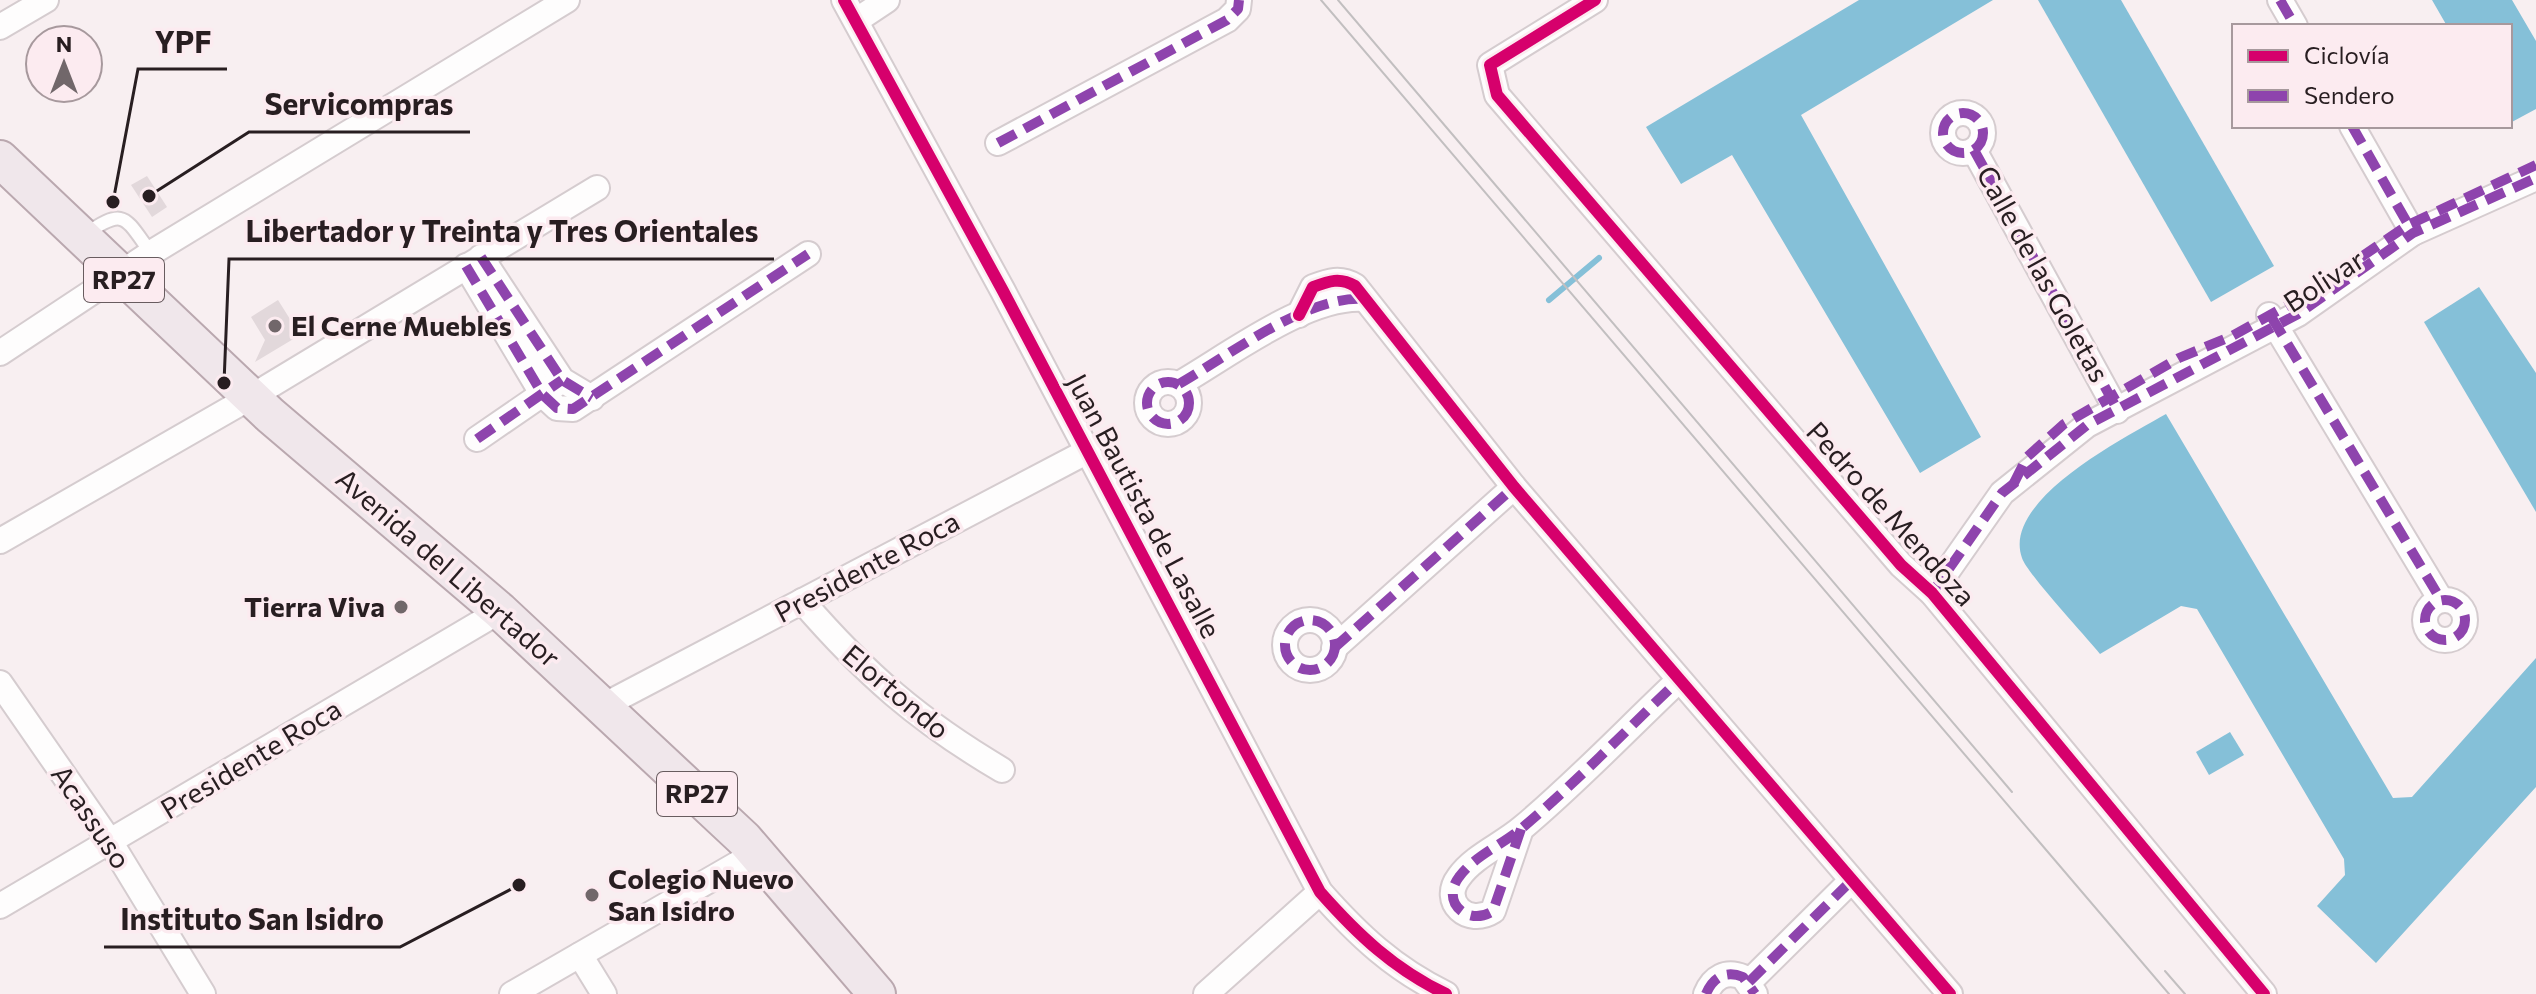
<svg xmlns="http://www.w3.org/2000/svg" width="2536" height="994" font-family="Commissioner,sans-serif">
<style>
.water{fill:#85c0d8}
.lines{fill:none;stroke-linecap:round;stroke-linejoin:round}
.stream{stroke:#85c0d8;stroke-width:6}
.building{fill:#e2d8db}
.service-casing{stroke:#d5cccf;stroke-width:16}
.minor-casing{stroke:#d5cccf;stroke-width:28}
.primary-casing{stroke:#baa8af;stroke-width:40}
.service{stroke:#fefdfd;stroke-width:12}
.minor{stroke:#fefdfd;stroke-width:24}
.primary{stroke:#f0e7eb;stroke-width:36}
.tram{stroke:#c2bfc0;stroke-width:2}
.quiet{stroke:#8e44ad;stroke-width:10;stroke-dasharray:20 10;stroke-linecap:butt}
.cycleway-casing{stroke:#fcebf0;stroke-width:17}
.cycleway{stroke:#d6006c;stroke-width:12}
.poi-dot{fill:#71676a;stroke:#fcebf0;stroke-width:3}
.labels{text-anchor:middle;stroke-width:7;stroke-linejoin:round;paint-order:stroke}
.shield{fill:#fcebf0;stroke:#685c5f;stroke-width:2}
.shield-label{font-size:26px;font-weight:bold;fill:#281e21}
.street-label{font-size:28px;fill:#281e21;stroke:#fcebf0}
.poi-label{font-size:28px;font-weight:bold;fill:#281e21;stroke:#fcebf0;text-anchor:start}
.leader{fill:none;stroke:#281e21;stroke-width:3}
.callout-dot{fill:#281e21;stroke:#fcebf0;stroke-width:3}
.callout-label{font-size:30px;text-anchor:middle;font-weight:bold;fill:#281e21;stroke:#fcebf0;stroke-width:7;stroke-linejoin:round;paint-order:stroke}
</style>
<rect width="100%" height="100%" fill="#f8eff1"/>
<g class="water">
<path d="M1859,0H1993L1801,115L1981,437L1920,473L1732,155L1681,184L1646,127Z"/>
<path d="M2038,0H2121L2274,266L2211,302Z"/>
<path d="M2432,0H2512L2536,41V109L2510,123V26H2447Z"/>
<path d="M2479,287L2536,373V512L2424,322Z"/>
<path d="M2166,414L2393,798L2412,797L2536,658V787L2376,963L2317,906L2345,875L2344,859L2197,609L2181,606L2100,654C2085,635 2028,575 2022,558C2001,500 2126,437 2166,414Z"/>
<path d="M2230,732L2244,755L2209,775L2196,752Z"/>
</g>
<g class="lines">
<path class="stream" d="M1549,300L1599,258"/>
</g>
<g class="building">
<path d="M147,176L167,207L152,217L131,185Z"/>
<path d="M278,300L300,335L255,362L265,340L251,317Z"/>
</g>
<g class="lines">
<defs>
<path id="service" d="M84,235C125,207 124,216 151,253"/>
<g id="minor">
<path d="M844,0L1003,291L1320,892C1358,935 1394,969 1446,994"/>
<path d="M1595,0L1490,65L1497,95L1901,565L1932,593L2264,994"/>
<path d="M2280,0L2295,26"/>
<path d="M857,20L887,0"/>
<path d="M0,27L46,0"/>
<circle cx="1963" cy="133" r="20"/>
<path d="M2352,126L2413,233"/>
<path d="M998,143L1227,20L1238,9L1239,0"/>
<path d="M1974,150L2117,411"/>
<path d="M481,257L562,380L592,398"/>
<path d="M466,266L543,395L557,408L573,409L808,254"/>
<path d="M1299,315L1313,287C1329,281 1340,277 1355,286L1514,487L1950,994"/>
<path d="M2269,315L2441,600"/>
<path d="M0,353L151,253L567,0"/>
<circle cx="1168" cy="403" r="21"/>
<path d="M1179,384C1228,356 1307,295 1364,299"/>
<path d="M477,439L554,386"/>
<path d="M0,541L251,397L597,188"/>
<path d="M1932,593L2002,493L2087,425L2298,314L2413,233L2536,178"/>
<circle cx="2445" cy="620" r="20"/>
<path d="M802,601C865,674 919,721 1002,770"/>
<circle cx="1310" cy="645" r="25"/>
<path d="M1334,648L1514,487"/>
<path d="M0,683L111,843L203,994"/>
<path d="M603,706L1088,451"/>
<path d="M1521,829L1493,911C1468,927 1440,902 1459,877C1474,856 1502,845 1522,828C1577,782 1627,729 1679,680"/>
<path d="M0,906L500,611"/>
<path d="M580,955L604,994"/>
<path d="M1749,982L1851,881"/>
<path d="M512,994L758,852"/>
<path d="M1206,994L1320,892"/>
<path d="M1706,994C1713,977 1726,970 1743,977L1755,994"/>
</g>
<path id="primary" d="M0,159L270,415L500,611L744,839L877,994"/>
</defs>
<use href="#service" class="service-casing"/>
<use href="#minor" class="minor-casing"/>
<use href="#primary" class="primary-casing"/>
<use href="#service" class="service"/>
<use href="#minor" class="minor"/>
<use href="#primary" class="primary"/>
<g class="tram">
<path d="M1321,0L2169,994"/>
<path d="M1338,0L2012,792"/>
<path d="M2165,971L2185,994"/>
</g>
<g class="quiet">
<path d="M2280,0L2295,26"/>
<circle cx="1963" cy="133" r="20"/>
<path d="M2352,126L2413,233"/>
<path d="M998,143L1227,20L1238,9L1239,0"/>
<path d="M1974,150L2116,407"/>
<path d="M481,257L562,380L592,398"/>
<path d="M466,266L543,395L557,408L573,409L808,254"/>
<path d="M2272,318L2441,600"/>
<circle cx="1168" cy="403" r="21"/>
<path d="M1179,384C1228,356 1307,295 1364,299"/>
<path d="M477,439L562,380"/>
<path d="M2014,483L2027,457L2064,424L2179,358L2232,336L2301,298L2408,225L2536,165"/>
<path d="M1932,593L2002,493L2087,425L2298,314L2413,233L2536,178"/>
<circle cx="2445" cy="620" r="20"/>
<circle cx="1310" cy="645" r="25"/>
<path d="M1334,648L1514,487"/>
<path d="M1521,829L1493,911C1468,927 1440,902 1459,877C1474,856 1502,845 1522,828C1577,782 1627,729 1679,680"/>
<path d="M1749,982L1851,881"/>
<path d="M1706,994C1713,977 1726,970 1743,977L1755,994"/>
</g>
<defs>
<g id="cycleway">
<path d="M844,0L1003,291L1320,892C1358,935 1394,969 1446,994"/>
<path d="M1595,0L1490,65L1497,95L1901,565L1932,593L2264,994"/>
<path d="M1299,315L1313,287C1329,281 1340,277 1355,286L1514,487L1950,994"/>
</g>
</defs>
<use href="#cycleway" class="cycleway-casing"/>
<use href="#cycleway" class="cycleway"/>
</g>
<g class="poi-dot">
<circle cx="275" cy="326" r="8"/>
<circle cx="401" cy="607" r="8"/>
<circle cx="592" cy="895" r="8"/>
</g>
<g class="labels">
<g class="shield">
<rect x="84" y="258" width="80" height="44" rx="6"/>
<rect x="657" y="772" width="80" height="44" rx="6"/>
</g>
<g class="shield-label">
<text x="124" y="289">RP27</text>
<text x="697" y="803">RP27</text>
</g>
<g class="street-label">
<text transform="translate(2043 274) rotate(61)" y="10">Calle de las Goletas</text>
<text transform="translate(2324 281) rotate(-33)" y="10">Bolivar</text>
<text transform="translate(1144 506) rotate(62)" y="10">Juan Bautista de Lasalle</text>
<text transform="translate(1891 514) rotate(48)" y="10">Pedro de Mendoza</text>
<text transform="translate(867 567) rotate(-28)" y="10">Presidente Roca</text>
<text transform="translate(448 568) rotate(41)" y="10">Avenida del Libertador</text>
<text transform="translate(896 692) rotate(40)" y="10">Elortondo</text>
<text transform="translate(251 759) rotate(-31)" y="10">Presidente Roca</text>
<text transform="translate(91 817) rotate(56)" y="10">Acassuso</text>
</g>
<g class="poi-label">
<text x="291" y="336">El Cerne Muebles</text>
<text x="385" y="617" text-anchor="end">Tierra Viva</text>
<text x="608" y="889">Colegio Nuevo<tspan x="608" dy="32">San Isidro</tspan></text>
</g>
</g>
<path class="leader" d="M113 202L138 69H227M149 196L249 132H470M224 383L229 259H774M519 885L400 947H104"/>
<g class="callout-dot">
<circle cx="113" cy="202" r="8"/>
<circle cx="149" cy="196" r="8"/>
<circle cx="224" cy="383" r="8"/>
<circle cx="519" cy="885" r="8"/>
</g>
<g class="callout-label">
<text x="183" y="53">YPF</text>
<text x="359" y="115">Servicompras</text>
<text x="502" y="242">Libertador y Treinta y Tres Orientales</text>
<text x="252" y="930">Instituto San Isidro</text>
</g>
<rect x="2232" y="24" width="280" height="104" fill="#fcebf0" stroke="#a7999d" stroke-width="2"/>
<rect x="2248" y="50" width="40" height="12" fill="#d6006c" stroke="#a7999d" stroke-width="2"/>
<text x="2304" y="64" font-size="24" fill="#281e21">Ciclovía</text>
<rect x="2248" y="90" width="40" height="12" fill="#8e44ad" stroke="#a7999d" stroke-width="2"/>
<text x="2304" y="104" font-size="24" fill="#281e21">Sendero</text>
<g transform="translate(64 64)"><circle r="38" fill="#fcebf0" stroke="#a7999d" stroke-width="2"/>
<path d="M0-6L14 30L0 20L-14 30Z" fill="#71676a"/>
<text y="-12" font-size="22" font-weight="bold" text-anchor="middle" fill="#281e21">N</text>
</g>
</svg>
